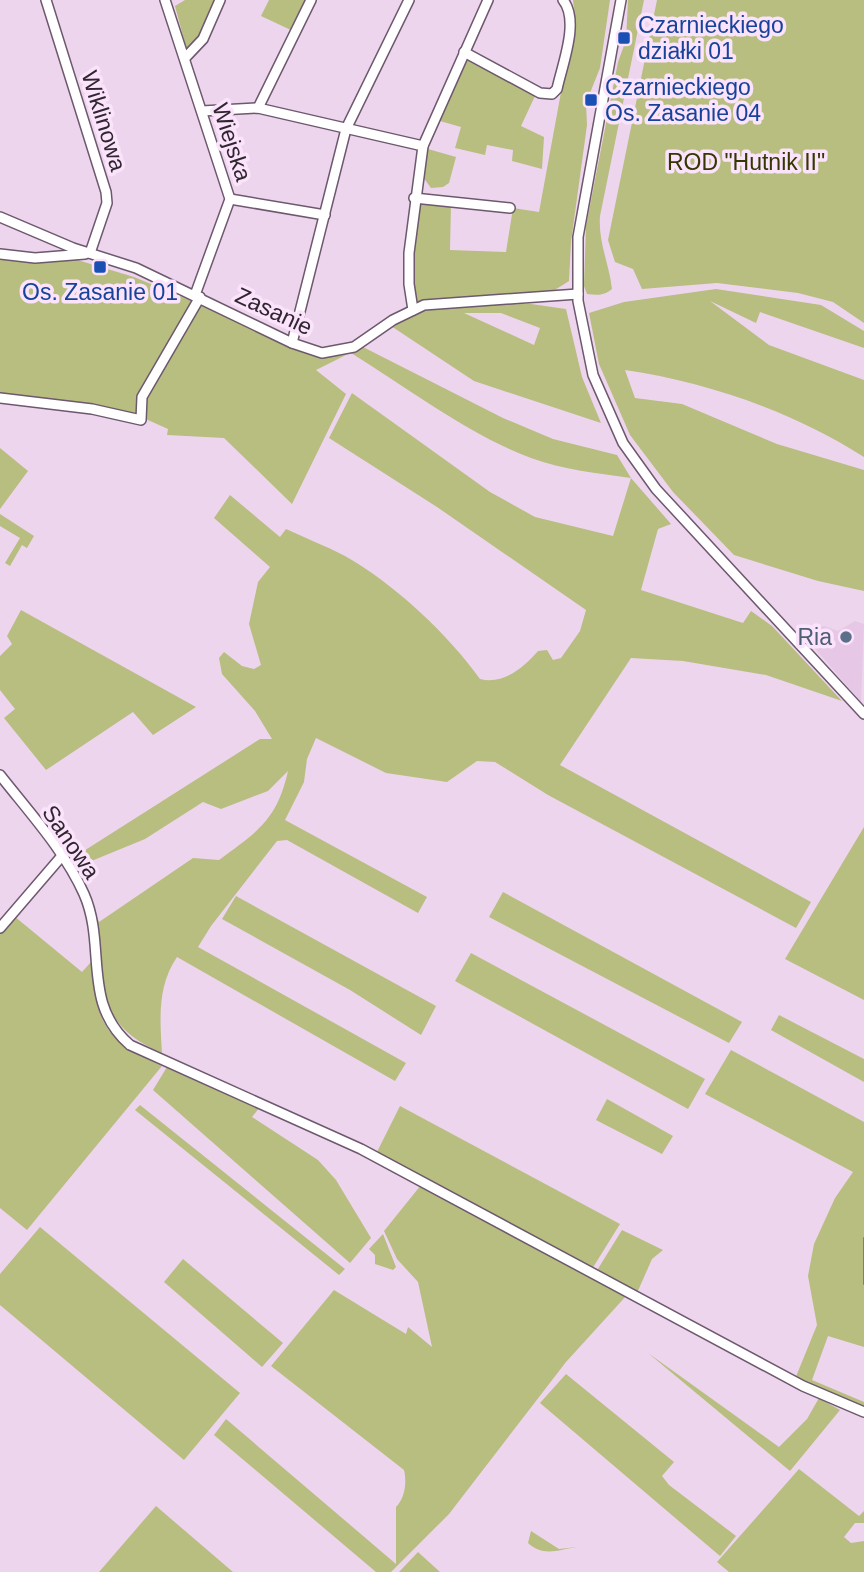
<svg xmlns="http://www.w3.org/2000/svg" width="864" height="1572" font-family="Arial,sans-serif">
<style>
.built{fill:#e6c8e6}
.green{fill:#b7be80;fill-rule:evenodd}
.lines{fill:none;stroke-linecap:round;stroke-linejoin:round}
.stream{stroke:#5e82b9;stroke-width:2}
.minor-casing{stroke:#6d586d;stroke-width:12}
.minor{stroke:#fff;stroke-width:9}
.transit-dot{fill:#1a4fb4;stroke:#fbe3fb;stroke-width:2.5}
.service-dot{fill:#5c6f8a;stroke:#fbe3fb;stroke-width:2.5}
.labels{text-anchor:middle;stroke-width:7;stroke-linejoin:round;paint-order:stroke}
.transit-label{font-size:23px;fill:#164399;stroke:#fbe3fb;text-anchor:start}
.street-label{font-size:23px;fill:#2f2630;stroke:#fbe3fb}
.park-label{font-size:23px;fill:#333700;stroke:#fbe3fb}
.service-label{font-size:23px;fill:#4e5e75;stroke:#fbe3fb;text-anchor:end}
</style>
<rect width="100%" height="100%" fill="#eed5ee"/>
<path class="built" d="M855,621L864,624L861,702L799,630L824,626L838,631Z"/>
<g class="green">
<path d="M185,0H218L207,29L192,48L186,47L175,6Z"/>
<path d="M269,0H309L293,31L261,16Z"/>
<path d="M573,0H610L600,68L586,103L587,125L571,242L569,281L550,293L446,298L415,303L414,244L419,202L451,204L450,250L506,252L513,208L539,212L575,16Z"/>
<path d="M628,0H644L600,216C598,242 609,263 612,289C604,296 597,295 587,294L584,286L586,226L618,62L626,40Z"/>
<path d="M657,0H864V323L833,302L798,293L717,283L642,289L633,269L615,262L608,240Z"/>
<path d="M467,59L535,96L521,126L544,137L542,169L512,161L513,150L487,145L485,155L455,148L461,127L440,121Z"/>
<path d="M428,149L456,157L449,183L443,187L431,188L423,177Z"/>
<path d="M0,256L46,262L74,259L134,277L192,301L150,373L156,377L197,305L202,304C249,320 295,362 346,355L316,370L346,394L292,504L224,438L167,435L168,429L139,416L0,396Z"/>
<path d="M716,289L821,305L864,331V348L760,312L756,323L710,301L769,345L864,380V457C794,412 707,382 625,370L635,398L682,404L777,444L864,470V591L818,581L734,555L673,492L630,435L599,364L589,313L624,302Z"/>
<path d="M531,304L566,309L582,377L601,423L474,381L391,326C432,299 483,305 531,304ZM464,313H501L540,328L534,345Z"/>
<path d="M363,347L503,418L553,439L617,455L631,478L671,524L658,529L641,590L743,623L751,611L772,626L842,701L766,675L683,661L631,658L560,765L811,902L796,928L548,795L495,762L477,761L447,782L386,773L316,738L307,759L304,782L285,820L427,897L418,913L287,840L277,841L211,926L198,947L406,1063L395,1081L177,957C157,986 160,1020 162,1053C91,1023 103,978 95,912L99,922L193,858L219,860C258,831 277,820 288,771L268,791L221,809L203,802L145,839L89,862L79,854L260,739H272L255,711L222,674L219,658L224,652L242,666L254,669L261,665L249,624L258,582L270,567L214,518L230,495L280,537L286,529C305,538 326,546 345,556C392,582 449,635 480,679C504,685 524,667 538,651L547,650L553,660L561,658L580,631L586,610L437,507L329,438L352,393L490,492L535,517L613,536L631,478C598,473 563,470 531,458C471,436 406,387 351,353Z"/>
<path d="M0,448L28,471L0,509Z"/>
<path d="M0,514L34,536L27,548L22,545L10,566L5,563L20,538L0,526Z"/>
<path d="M21,610L196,707L153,735L133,712L46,770L4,718L15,709L0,690V656L12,644L7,636Z"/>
<path d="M864,827V1000L785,959Z"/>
<path d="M503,892L742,1022L729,1043L489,917Z"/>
<path d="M236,896L436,1006L421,1035L350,990L222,919Z"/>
<path d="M14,916L82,972L91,962C99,1026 101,1037 162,1066L27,1230L0,1208V932Z"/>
<path d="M471,953L705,1079L688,1109L455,981Z"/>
<path d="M779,1015L864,1059V1082L771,1030Z"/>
<path d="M731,1050L864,1122V1347L828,1336L812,1380L864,1402V1407L795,1379L817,1325L808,1276L814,1244L835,1198L853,1172L705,1094Z"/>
<path d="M167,1067L260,1107L252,1117L318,1160L336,1180L371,1238L350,1263L153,1090Z"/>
<path d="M607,1099L673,1136L662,1154L596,1120Z"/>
<path d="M140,1105L345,1269L339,1275L135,1110Z"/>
<path d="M400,1106L620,1224L592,1269L377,1152Z"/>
<path d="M421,1185L627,1295L566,1362L449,1514L391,1572H376L214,1435L226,1419L396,1564V1507C405,1498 407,1482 404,1470L271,1366L334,1290L406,1334L408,1327L432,1347L418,1282L397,1259L384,1231Z"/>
<path d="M40,1227L240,1393L184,1460L0,1305V1274Z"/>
<path d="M622,1230L663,1250L652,1259L637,1293L596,1272Z"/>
<path d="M383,1234L396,1267L393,1270L375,1264V1255L369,1249Z"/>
<path d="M183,1259L283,1343L262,1367L164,1282Z"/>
<path d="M648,1353L779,1447L807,1419L819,1398L840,1410L790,1471Z"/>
<path d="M566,1374L674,1462L662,1476L669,1485L736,1536L720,1556L540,1403Z"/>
<path d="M799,1469L859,1516L864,1511V1523H855L844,1537L851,1543L864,1541V1572H729L717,1562Z"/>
<path d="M156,1506L233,1572H99Z"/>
<path d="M531,1531L559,1549L577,1547C558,1550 543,1557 528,1543Z"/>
<path d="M418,1552L440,1572H399Z"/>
</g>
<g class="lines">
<path class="stream" d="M864,1238V1284"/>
<defs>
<g id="minor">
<path d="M46,0L106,192L107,203L90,253"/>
<path d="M165,0L230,199L195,295"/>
<path d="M621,0L578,237V301L593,375L623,443L656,489L864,714"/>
<path d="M464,52L540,93L552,94L557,89C562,65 580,21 563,0"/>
<path d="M185,58L203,39L220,0"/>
<path d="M258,108L311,0"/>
<path d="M202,111L258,108L423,146"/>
<path d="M414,198L510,208"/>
<path d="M230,199L325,215"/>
<path d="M0,217L73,248L136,268L292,343L322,353L354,347L393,320L424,305L578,294"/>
<path d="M0,254L35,258L85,254"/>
<path d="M413,310L409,284V253L423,146L488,0"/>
<path d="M292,343L346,129L409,0"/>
<path d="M0,398L92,409L141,420L142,397L200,297"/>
<path d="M0,775C29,812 65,851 84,894C107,946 81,1003 130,1045L361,1149L803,1386L864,1412"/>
<path d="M0,928L61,857"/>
</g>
</defs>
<use href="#minor" class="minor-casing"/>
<use href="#minor" class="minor"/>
</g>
<g class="transit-dot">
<rect x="617" y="31" width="14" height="14" rx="3.5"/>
<rect x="584" y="93" width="14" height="14" rx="3.5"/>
<rect x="93" y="260" width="14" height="14" rx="3.5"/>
</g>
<circle class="service-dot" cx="846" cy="637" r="7"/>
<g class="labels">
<g class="transit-label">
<text x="638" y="33">Czarnieckiego<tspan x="638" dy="26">działki 01</tspan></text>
<text x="605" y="95">Czarnieckiego<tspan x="605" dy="26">Os. Zasanie 04</tspan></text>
<text x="100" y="300" text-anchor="middle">Os. Zasanie 01</text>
</g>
<g class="street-label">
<text transform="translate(104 121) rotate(73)" y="8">Wiklinowa</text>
<text transform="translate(232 142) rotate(72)" y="8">Wiejska</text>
<text transform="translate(274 311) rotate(25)" y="8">Zasanie</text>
<text transform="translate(71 842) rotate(56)" y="8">Sanowa</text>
</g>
<g class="park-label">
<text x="746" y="170">ROD "Hutnik II"</text>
</g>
<g class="service-label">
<text x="832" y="645">Ria</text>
</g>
</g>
</svg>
